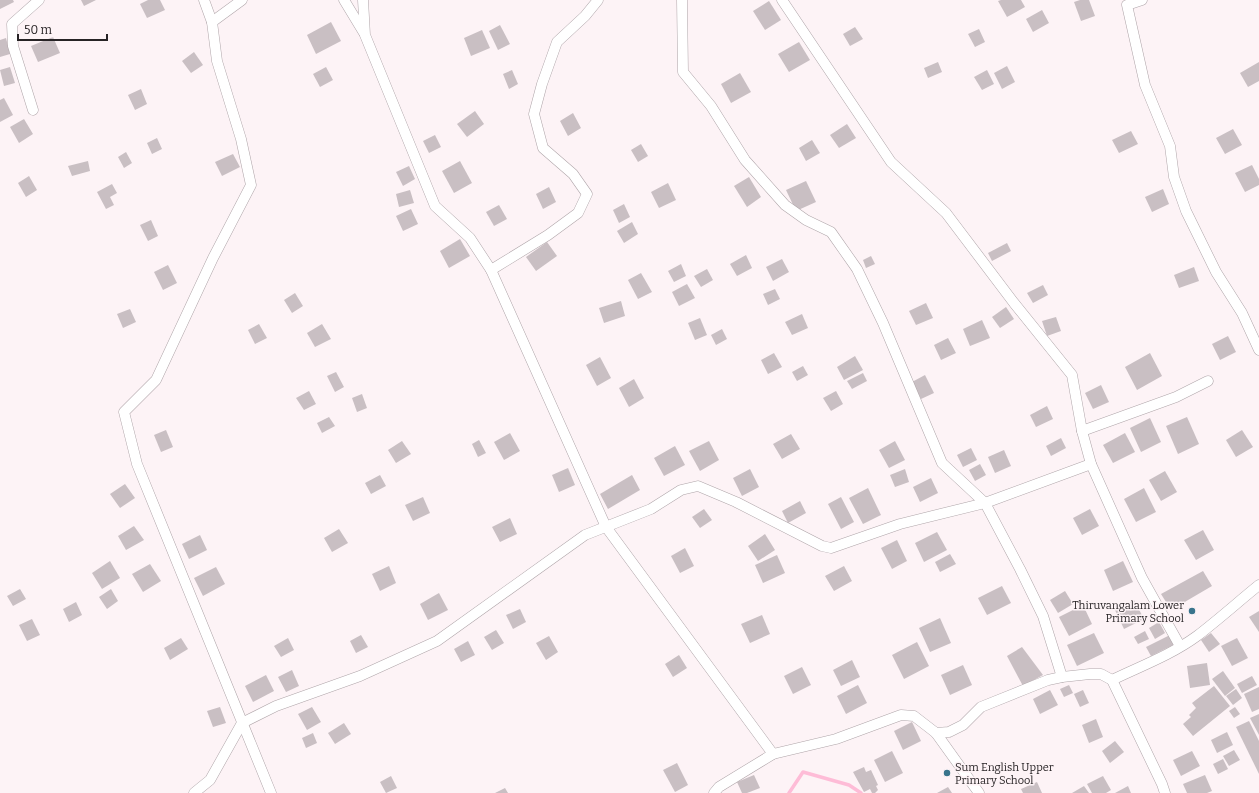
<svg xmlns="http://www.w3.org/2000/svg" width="1259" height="793" font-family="Bitter,serif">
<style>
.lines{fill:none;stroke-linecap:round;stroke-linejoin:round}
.stream{stroke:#febcd7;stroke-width:3.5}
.building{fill:#c9bfc3}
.minor-casing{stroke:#afa5a9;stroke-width:11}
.minor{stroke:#fff;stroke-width:10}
.poi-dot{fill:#39748c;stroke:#fdf3f6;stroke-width:1.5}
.labels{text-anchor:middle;stroke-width:3;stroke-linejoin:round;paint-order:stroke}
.poi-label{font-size:11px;fill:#272325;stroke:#fdf3f6;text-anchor:end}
</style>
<rect width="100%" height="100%" fill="#fdf3f6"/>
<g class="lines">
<path class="stream" d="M789,793L803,772L849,785L861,793"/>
</g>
<g class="building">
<path d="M0,0H13L14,2L0,9Z"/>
<path d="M81,0H96L84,6Z"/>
<path d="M148,0H160L165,10L147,18L140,4Z"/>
<path d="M1001,0H1021L1025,7L1007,17L998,1Z"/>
<path d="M1080,0H1089L1095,16L1081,21L1074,2Z"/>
<path d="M769,1L781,20L765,30L753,11Z"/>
<path d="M1042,10L1049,23L1033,32L1026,19Z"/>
<path d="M331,22L341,41L316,54L307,35Z"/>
<path d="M500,25L510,44L498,50L489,31Z"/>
<path d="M855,27L863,39L850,46L843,34Z"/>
<path d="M979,29L985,42L975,47L968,34Z"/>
<path d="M482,30L490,48L471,56L464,38Z"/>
<path d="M53,37L60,53L38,62L31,46Z"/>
<path d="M6,38L10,54L0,57V40Z"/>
<path d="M799,42L810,60L789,72L778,54Z"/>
<path d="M194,52L203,65L191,73L182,61Z"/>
<path d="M938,62L942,72L928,78L924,68Z"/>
<path d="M1259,62V81L1248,87L1240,73Z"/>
<path d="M1007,66L1015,82L1002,89L994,73Z"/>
<path d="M10,67L15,83L4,86L0,70Z"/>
<path d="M326,67L333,80L320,87L313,74Z"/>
<path d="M512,70L518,84L509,89L503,74Z"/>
<path d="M987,70L994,84L982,90L974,77Z"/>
<path d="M740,73L751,92L731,103L721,84Z"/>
<path d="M141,89L147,104L135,110L128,95Z"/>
<path d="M4,98L13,115L0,122V100Z"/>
<path d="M475,111L484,124L467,137L457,124Z"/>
<path d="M573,113L581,128L568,136L560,121Z"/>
<path d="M24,119L33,134L19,143L10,127Z"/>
<path d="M847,124L856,138L839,148L830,135Z"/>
<path d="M1233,129L1242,145L1225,154L1216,138Z"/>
<path d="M1131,131L1138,144L1119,153L1112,140Z"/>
<path d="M435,135L441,147L429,153L423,141Z"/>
<path d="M157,138L162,149L152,154L147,143Z"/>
<path d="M812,140L820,153L806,161L799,148Z"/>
<path d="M641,144L648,156L638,162L631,150Z"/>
<path d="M126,152L132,163L124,168L118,157Z"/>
<path d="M233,154L240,167L222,176L215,162Z"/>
<path d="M88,161L90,171L72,176L68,166Z"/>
<path d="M460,161L472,183L454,193L442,171Z"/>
<path d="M1252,165L1259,179V185L1245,192L1235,173Z"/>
<path d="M409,166L415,179L403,186L396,172Z"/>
<path d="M29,176L37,190L26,197L18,183Z"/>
<path d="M749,177L761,197L747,207L734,186Z"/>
<path d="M806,181L816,202L796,211L786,190Z"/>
<path d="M668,183L676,200L659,208L651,192Z"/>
<path d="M112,184L117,193L110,197L114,205L106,209L97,192Z"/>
<path d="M549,187L556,202L543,209L536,194Z"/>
<path d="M1163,189L1169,204L1152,212L1145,197Z"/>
<path d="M410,190L414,203L399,207L396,194Z"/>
<path d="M624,204L630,217L619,223L613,210Z"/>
<path d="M499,205L507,219L494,226L486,212Z"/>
<path d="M411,209L418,224L403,231L396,216Z"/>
<path d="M151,220L158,236L148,241L140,225Z"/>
<path d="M632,222L638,234L624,243L617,231Z"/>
<path d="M460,239L470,256L449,268L440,251Z"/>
<path d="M547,242L557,256L536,271L526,257Z"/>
<path d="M1007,243L1011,251L992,261L988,253Z"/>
<path d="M746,255L752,268L737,276L730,264Z"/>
<path d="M871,256L875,264L866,268L863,260Z"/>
<path d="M782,259L789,272L773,281L766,267Z"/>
<path d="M681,264L686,276L674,282L668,271Z"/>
<path d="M168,265L177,283L163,290L154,272Z"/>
<path d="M1194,267L1199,281L1179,288L1174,275Z"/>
<path d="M707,269L713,280L701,287L694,276Z"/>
<path d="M641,273L652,292L638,299L628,280Z"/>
<path d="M687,284L695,298L679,306L672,292Z"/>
<path d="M1043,285L1048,295L1033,303L1027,293Z"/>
<path d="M775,289L780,299L768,305L763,294Z"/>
<path d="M295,293L303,306L292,313L284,300Z"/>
<path d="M621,301L625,316L604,323L599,308Z"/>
<path d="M926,303L933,318L916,325L909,311Z"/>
<path d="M1006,307L1014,319L1000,328L992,317Z"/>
<path d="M130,309L136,322L123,328L117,314Z"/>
<path d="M802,314L808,328L792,335L785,322Z"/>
<path d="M1056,317L1061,331L1047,336L1042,321Z"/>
<path d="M700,318L707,335L695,340L688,323Z"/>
<path d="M982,320L990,338L970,346L963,329Z"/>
<path d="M259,324L267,338L255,344L248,330Z"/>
<path d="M322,324L331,339L315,347L307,333Z"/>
<path d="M722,329L727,339L716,345L711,335Z"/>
<path d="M1228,336L1236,352L1220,360L1212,344Z"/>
<path d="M948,338L956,353L941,360L934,345Z"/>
<path d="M774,353L782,367L768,374L761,360Z"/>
<path d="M1150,353L1162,376L1137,390L1125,367Z"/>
<path d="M855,356L863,370L844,380L837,367Z"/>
<path d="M600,357L611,378L597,386L586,365Z"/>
<path d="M803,366L808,375L797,381L792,372Z"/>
<path d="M336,372L344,387L335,392L327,376Z"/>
<path d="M863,373L867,381L852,389L847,381Z"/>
<path d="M925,375L934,393L921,399L912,382Z"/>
<path d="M634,379L644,398L629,407L619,388Z"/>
<path d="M1101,385L1109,402L1093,409L1085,393Z"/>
<path d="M309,391L316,404L304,410L296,398Z"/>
<path d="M836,391L843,404L831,411L823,398Z"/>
<path d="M362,394L367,408L357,412L352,398Z"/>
<path d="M1047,406L1053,419L1036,427L1030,415Z"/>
<path d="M329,417L335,426L322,433L317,423Z"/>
<path d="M1187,417L1199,444L1178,454L1166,426Z"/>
<path d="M1150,418L1161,442L1141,452L1130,428Z"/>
<path d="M166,430L173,447L161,452L154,435Z"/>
<path d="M1242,430L1253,447L1236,457L1226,440Z"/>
<path d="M510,433L520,451L504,460L494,442Z"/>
<path d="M1125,433L1135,452L1113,463L1103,445Z"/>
<path d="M791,434L800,449L782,459L773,444Z"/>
<path d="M1061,438L1066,448L1051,456L1046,446Z"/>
<path d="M479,440L486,453L478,457L472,444Z"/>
<path d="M402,441L411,454L396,463L388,450Z"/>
<path d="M709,441L719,460L700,471L689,451Z"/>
<path d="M895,441L905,460L889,468L879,450Z"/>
<path d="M675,446L685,465L664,476L654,458Z"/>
<path d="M971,448L977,460L963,467L957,455Z"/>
<path d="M1004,450L1011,466L995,473L988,457Z"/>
<path d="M980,464L986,475L975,481L969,470Z"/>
<path d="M568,468L575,485L559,492L552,475Z"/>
<path d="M750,469L759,487L742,496L733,478Z"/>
<path d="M905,469L909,482L895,487L890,475Z"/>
<path d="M1165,471L1177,492L1161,501L1149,480Z"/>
<path d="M380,475L386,486L371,494L365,483Z"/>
<path d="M632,475L640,490L608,509L600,494Z"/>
<path d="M931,478L938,493L920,502L913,487Z"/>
<path d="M125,484L135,498L120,508L110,494Z"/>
<path d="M868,488L881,515L863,524L849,498Z"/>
<path d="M1144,488L1156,512L1136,522L1124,499Z"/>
<path d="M423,497L430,513L413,521L405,505Z"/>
<path d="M841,497L854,522L841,529L828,504Z"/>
<path d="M800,501L806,513L788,523L782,511Z"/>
<path d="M704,509L712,520L700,528L692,517Z"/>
<path d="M1090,509L1099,526L1082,535L1073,518Z"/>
<path d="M510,518L517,534L500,542L492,527Z"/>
<path d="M134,526L144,540L126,550L118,536Z"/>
<path d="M339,529L348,543L332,552L324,538Z"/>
<path d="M1203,530L1214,550L1196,560L1184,540Z"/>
<path d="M937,532L947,550L924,562L915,543Z"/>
<path d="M765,534L775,550L758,561L748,546Z"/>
<path d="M200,535L207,550L189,559L182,544Z"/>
<path d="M897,540L907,561L892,569L881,548Z"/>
<path d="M685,548L694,566L680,573L671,556Z"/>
<path d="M950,554L956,564L940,572L935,562Z"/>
<path d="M777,555L785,573L763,583L755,565Z"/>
<path d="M110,561L120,578L102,589L92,573Z"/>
<path d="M1123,561L1133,582L1113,591L1104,570Z"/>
<path d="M150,564L161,581L143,592L132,574Z"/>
<path d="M389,566L396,583L380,591L372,574Z"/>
<path d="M844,566L852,581L834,591L825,576Z"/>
<path d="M216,567L225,584L203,596L194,578Z"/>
<path d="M1203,571L1212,586L1171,610L1161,594Z"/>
<path d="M1002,586L1011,603L987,615L978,598Z"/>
<path d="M20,589L26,599L13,606L7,596Z"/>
<path d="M111,589L118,601L107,609L99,597Z"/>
<path d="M1065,591L1073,604L1058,613L1050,600Z"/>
<path d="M439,593L448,610L428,620L420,604Z"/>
<path d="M1134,600L1144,619L1124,629L1115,610Z"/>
<path d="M76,602L82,615L69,622L63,609Z"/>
<path d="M1083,605L1092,624L1069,636L1059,617Z"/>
<path d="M520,609L526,622L513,629L506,615Z"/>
<path d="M1259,611V632L1249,617Z"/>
<path d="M762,615L770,634L750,643L741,624Z"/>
<path d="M940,618L951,643L930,652L919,628Z"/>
<path d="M32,619L40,635L27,641L19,625Z"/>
<path d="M1159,622L1165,633L1155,639L1149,628Z"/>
<path d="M496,630L504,643L492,650L484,637Z"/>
<path d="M1145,631L1149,639L1138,644L1134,637Z"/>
<path d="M1094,633L1104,653L1077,666L1067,645Z"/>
<path d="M1211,633L1220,644L1209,652L1201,640Z"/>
<path d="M361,635L368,647L356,653L350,641Z"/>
<path d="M1170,635L1175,644L1151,656L1146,647Z"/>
<path d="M549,636L558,652L546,660L536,643Z"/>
<path d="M181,638L188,649L170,660L164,648Z"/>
<path d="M288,638L294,650L281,657L274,646Z"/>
<path d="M1237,638L1248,658L1232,666L1221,646Z"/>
<path d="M468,641L475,655L461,662L454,649Z"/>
<path d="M917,642L929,666L904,679L892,655Z"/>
<path d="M1022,647L1043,675L1023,686L1007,656Z"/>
<path d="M679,655L687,668L673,677L665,664Z"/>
<path d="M852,660L860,677L841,686L833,670Z"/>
<path d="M1207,663L1210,685L1190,688L1187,666Z"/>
<path d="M963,665L972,685L950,695L941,675Z"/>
<path d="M802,667L811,685L793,694L784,676Z"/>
<path d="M292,670L299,686L286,692L278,677Z"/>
<path d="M1223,671L1235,688L1225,696L1212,679Z"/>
<path d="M266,675L274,691L253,702L245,686Z"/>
<path d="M1252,676L1257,685L1242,693L1237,684Z"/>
<path d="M858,685L867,703L846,714L837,696Z"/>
<path d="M1069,685L1073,693L1064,697L1060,689Z"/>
<path d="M1214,686L1230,706L1193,736L1183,724L1191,717L1189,715L1196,708L1192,703Z"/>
<path d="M1259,687V709L1252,712L1244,694Z"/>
<path d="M1236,689L1242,698L1233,705L1226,696Z"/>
<path d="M1050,690L1058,705L1040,714L1033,699Z"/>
<path d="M1083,690L1089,703L1080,707L1074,694Z"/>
<path d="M220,707L226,723L213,727L207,711Z"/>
<path d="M312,707L321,722L307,730L298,714Z"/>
<path d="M1235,707L1240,714L1234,718L1229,711Z"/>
<path d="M1259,714V735L1250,718Z"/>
<path d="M1096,719L1103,737L1089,743L1082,725Z"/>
<path d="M1249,721L1259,741V774L1236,727Z"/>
<path d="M912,722L921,741L903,750L894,731Z"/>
<path d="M344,723L351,734L335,744L328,733Z"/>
<path d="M1227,732L1233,745L1217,753L1211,740Z"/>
<path d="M313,733L317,743L306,748L302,738Z"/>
<path d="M1115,741L1124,752L1110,763L1102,751Z"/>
<path d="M1234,750L1240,760L1229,766L1223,756Z"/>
<path d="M892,751L903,773L885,782L874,760Z"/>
<path d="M1192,751L1200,766L1181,776L1173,760Z"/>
<path d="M1223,759L1228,769L1218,774L1213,764Z"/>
<path d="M677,763L688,785L675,792L663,770Z"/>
<path d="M864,767L866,772L871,770L878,785L876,786L878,790L875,793H872L870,789L864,792L853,772Z"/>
<path d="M754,775L760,788L747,793H742L737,782Z"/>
<path d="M1205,775L1212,791L1207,793H1187L1183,784Z"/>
<path d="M391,776L397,788L386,793L380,782Z"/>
<path d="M1103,776L1111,790L1106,793H1092L1087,784Z"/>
<path d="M1037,782L1042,793H1023L1021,789Z"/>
<path d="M1084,786L1089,793H1072Z"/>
<path d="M1128,786L1131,793H1115Z"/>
<path d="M948,787L952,793H937Z"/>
<path d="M505,788L508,793H495Z"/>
</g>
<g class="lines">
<defs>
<g id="minor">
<path d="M204,0L212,22"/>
<path d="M242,0L212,22L217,61L241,139L251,185L213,258L156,380L124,412L137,464L271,793"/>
<path d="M344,0L364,33"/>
<path d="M363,0L365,35L435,206L470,238L491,270L606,527L773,754"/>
<path d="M682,0L683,72L711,106L745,160L785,205L806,220L831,232L857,269L883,323L942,463L985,503L1020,569L1043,616L1062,677"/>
<path d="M782,0L891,162L946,213L1014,303L1072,375L1082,431L1091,464L1142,578L1180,646"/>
<path d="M1142,0L1127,5L1145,85L1170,146L1174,177L1186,211L1216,272L1242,313L1259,350"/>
<path d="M33,110L13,46L12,24L39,0"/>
<path d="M491,270L548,235L578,213L587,194L573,174L543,148L534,114L542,84L557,42L585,16L598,0"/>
<path d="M1082,431L1176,397L1208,381"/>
<path d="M936,733L979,793"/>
<path d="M194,793L210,780L242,723L276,706L360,676L437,641L585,535L651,509L681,490L698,486L736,502L822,546L831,548L900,524L985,503L1091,464"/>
<path d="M714,793L719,787L773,754L836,739L901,715L914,716L936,733L949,732L963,725L981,707L1048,680L1062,677L1090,674H1101L1112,680"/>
<path d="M1165,793L1162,784L1112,680C1141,666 1171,655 1197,636C1218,620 1238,602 1259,585"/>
</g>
</defs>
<use href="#minor" class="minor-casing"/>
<use href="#minor" class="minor"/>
</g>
<g class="poi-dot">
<circle cx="1192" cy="611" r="4"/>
<circle cx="947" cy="773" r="4"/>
</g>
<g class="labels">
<g class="poi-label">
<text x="1184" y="609">Thiruvangalam Lower<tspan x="1184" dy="13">Primary School</tspan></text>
<text x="955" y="771" text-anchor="start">Sum English Upper<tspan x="955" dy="13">Primary School</tspan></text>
</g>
</g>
<path d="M18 34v6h89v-6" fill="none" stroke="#272325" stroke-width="2"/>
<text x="24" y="34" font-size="12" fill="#272325" stroke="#fdf3f6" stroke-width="3" paint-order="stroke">50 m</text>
</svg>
